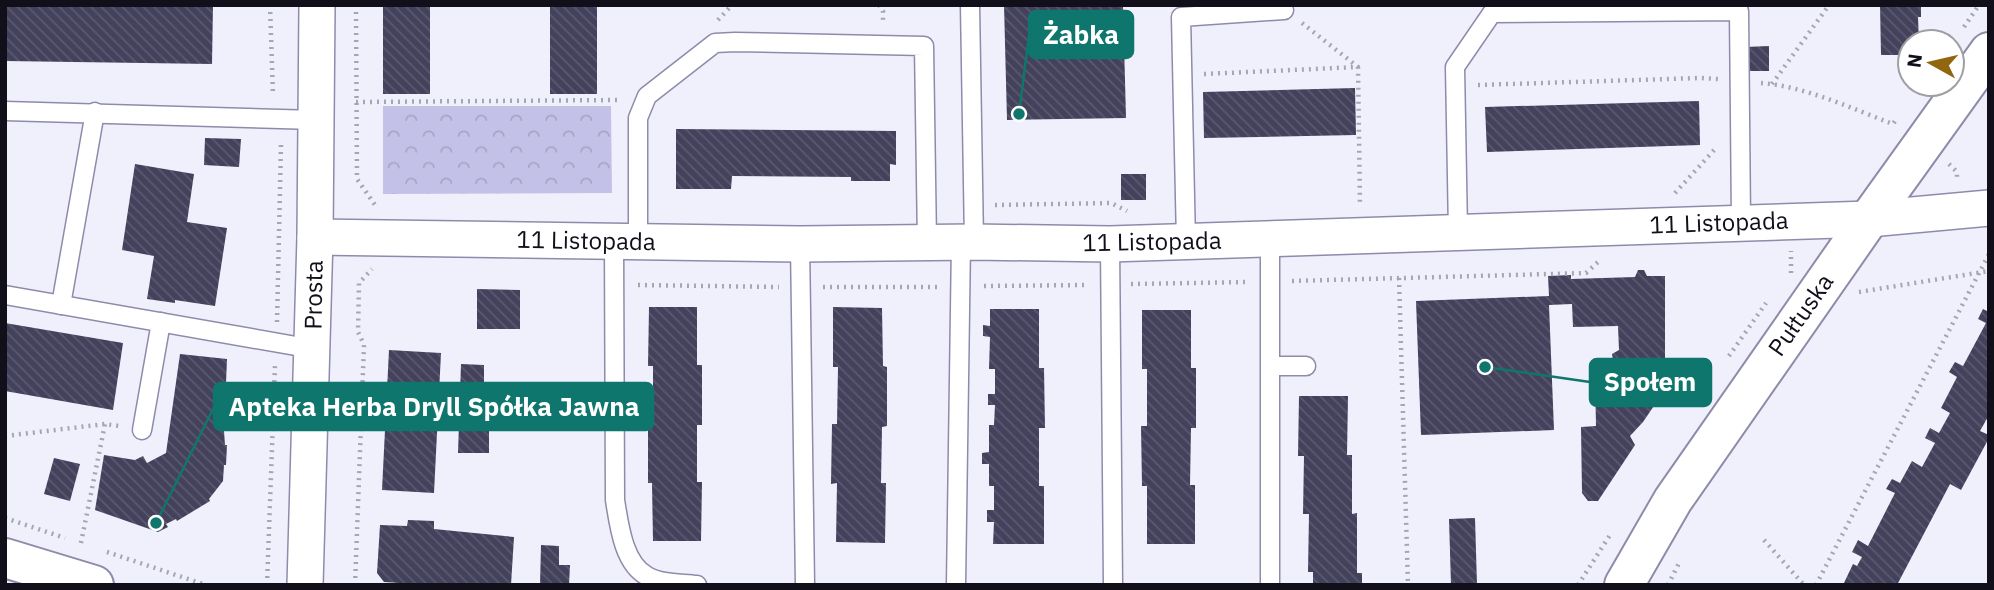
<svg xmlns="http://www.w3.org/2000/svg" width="1994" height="590" font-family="'IBM Plex Sans',sans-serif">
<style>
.park{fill:url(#park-crowns)}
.building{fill:url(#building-back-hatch)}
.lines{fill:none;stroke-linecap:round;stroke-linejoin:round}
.lane-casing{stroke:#8e8baa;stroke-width:21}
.street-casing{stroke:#8e8baa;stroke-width:38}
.secondary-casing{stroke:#8e8baa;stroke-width:42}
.path{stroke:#a6a6b2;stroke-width:4.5;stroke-dasharray:2 5;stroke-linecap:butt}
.lane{stroke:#fff;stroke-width:18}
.street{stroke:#fff;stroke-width:35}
.secondary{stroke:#fff;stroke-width:38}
.labels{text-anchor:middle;stroke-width:7;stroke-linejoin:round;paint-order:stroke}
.street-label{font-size:24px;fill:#100f1a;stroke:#fff}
.leader{fill:none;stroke:#0f766e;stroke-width:2.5}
.callout-dot{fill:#0f766e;stroke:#fff;stroke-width:2.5}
.callout{fill:#0f766e;stroke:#0f766e;stroke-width:2.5}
.callout-label{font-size:26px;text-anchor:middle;font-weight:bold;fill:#fff}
</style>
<defs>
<pattern id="park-crowns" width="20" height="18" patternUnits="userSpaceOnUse" patternTransform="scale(1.75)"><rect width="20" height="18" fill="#c4c1e8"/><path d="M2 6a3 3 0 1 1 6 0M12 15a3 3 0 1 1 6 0" fill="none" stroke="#a7a5c6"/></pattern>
<pattern id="building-back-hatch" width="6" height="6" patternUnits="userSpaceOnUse" patternTransform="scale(1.75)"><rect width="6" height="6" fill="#44415c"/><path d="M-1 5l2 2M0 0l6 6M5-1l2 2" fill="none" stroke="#5b596f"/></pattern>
</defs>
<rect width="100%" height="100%" fill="#f0f0fd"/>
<path class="park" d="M383,106H611L612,193L383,194Z"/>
<g class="building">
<path d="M5,5H213L212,64L5,61Z"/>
<rect x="383" y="5" width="47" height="89"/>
<rect x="550" y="5" width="47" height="89"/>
<path d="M1004,5H1123L1126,118L1007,120Z"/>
<path d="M1880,5H1921V17H1918L1919,42H1910V55H1881Z"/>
<path d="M1769,46V71H1746L1745,47Z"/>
<path d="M1355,88L1356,135L1204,138L1203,92Z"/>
<path d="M1699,101L1700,145L1487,152L1485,107Z"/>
<path d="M676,129L896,131V165L890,164V181H851V177L732,176L731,189H676Z"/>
<path d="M205,138L241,139L239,167L204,165Z"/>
<path d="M135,164L194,174L187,222L227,228L215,306L175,300V303L147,299L154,256L122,250Z"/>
<rect x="1121" y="174" width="25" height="26"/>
<path d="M1638,270H1644L1647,276H1665V370L1658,383L1666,388L1643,422L1630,436L1635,445L1598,501H1588L1582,493L1581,427L1596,426L1595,377L1619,376L1618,364L1613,360L1612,354L1619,350L1618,326L1573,327L1572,304L1549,305L1554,430L1421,435L1416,301L1549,296L1548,276L1571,275V279L1635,277Z"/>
<path d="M477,289L520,290V329H477Z"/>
<path d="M649,307H697V365H702V425H697V482H702L701,541H653L652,483H648V423H653V366H648Z"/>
<path d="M833,307L882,308L883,366L887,367V426L882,427L881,483H886L885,543L836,542L837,483L831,484L832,424H837L838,367H833Z"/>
<path d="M990,309H1039V368H1044L1045,428H1039V486H1044V544H993L994,522H987V510H994V486H989V464H982V453L989,452V425H994L995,405H988V394H995V369H989L990,337L983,336V325L990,326Z"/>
<path d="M1983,309L1989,312V415L1980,431L1989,435V438L1961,490L1950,484L1897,585H1843L1853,564L1857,566L1862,557L1852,552L1858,540L1868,546L1895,493L1886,489L1892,479L1900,483L1912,461L1922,467L1935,443L1925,438L1930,428L1939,433L1950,413L1941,408L1957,377L1949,372L1955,362L1963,366L1986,323L1978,319Z"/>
<path d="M1142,310H1191V368H1196V428H1191L1190,485H1195V544H1147V486H1142L1141,426H1147V369H1142Z"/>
<path d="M5,323L123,343L113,410L5,391Z"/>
<path d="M389,350L441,353L434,493L382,490Z"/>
<path d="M180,354L227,359L224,431L225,445H227L226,465H224L223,481L209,499L210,501L177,521L176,519L166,524L168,527L158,532L95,510L104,455L135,460L143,456L147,463L166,453Z"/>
<path d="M461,364L484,365V382H479V423H489V453H458Z"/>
<path d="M1299,396H1348L1347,455H1352V514L1357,513V573H1362V585H1313V572H1308L1309,514H1303L1304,456H1298Z"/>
<path d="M54,458L80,464L70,501L44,494Z"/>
<path d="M1475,518L1477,585H1451L1449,519Z"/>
<path d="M408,520L434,521V529L514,537L511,585H429L384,582L377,573L380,525L407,526Z"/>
<path d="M541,545L559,546V565H570L569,585H540Z"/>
</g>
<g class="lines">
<defs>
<g id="lane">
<path d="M970,5L974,242"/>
<path d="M5,111L316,120"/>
<path d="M1458,232L1455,67L1492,13L1739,11L1741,222"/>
<path d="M614,241L615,500C619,524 623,563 647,576C661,584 680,583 697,585"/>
<path d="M638,241V118L647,96L715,43L735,42L924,46L927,243"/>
<path d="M1186,242L1181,17L1284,10"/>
<path d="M800,244L805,585"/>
<path d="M1110,244L1113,585"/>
<path d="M5,295L313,349"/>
<path d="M61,305L95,112"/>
<path d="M1271,366H1306"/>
<path d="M142,430L161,322"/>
<path d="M956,585L961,242"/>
<path d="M1270,585V239"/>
</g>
<g id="street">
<path d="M315,237L800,244L974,242L1110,244L1869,219L1989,208"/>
<path d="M305,585L315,237L317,5"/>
</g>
<g id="secondary">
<path d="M5,558L94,585"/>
<path d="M1624,585L1673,500L1869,219L1989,52"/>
</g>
</defs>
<use href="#lane" class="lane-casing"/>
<use href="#street" class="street-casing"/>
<use href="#secondary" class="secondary-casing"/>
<g class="path">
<path d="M270,5L273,95"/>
<path d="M356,5L357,179L375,205"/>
<path d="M879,5L883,11V23"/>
<path d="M718,20L732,5"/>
<path d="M1302,23L1358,67"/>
<path d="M1964,27L1979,5"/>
<path d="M1204,74L1358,67L1360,205"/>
<path d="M1761,83C1804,86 1853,109 1893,124L1895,121"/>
<path d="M1772,84L1829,5"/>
<path d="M1478,85L1700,78L1718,79"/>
<path d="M356,102L620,100"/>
<path d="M1949,164L1957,172V180"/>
<path d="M1675,193L1716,148"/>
<path d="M995,205L1111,203L1127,211"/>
<path d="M1791,273V251"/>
<path d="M1399,278L1408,585"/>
<path d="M1292,281L1586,273L1598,262H1601"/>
<path d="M1131,284L1248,282"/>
<path d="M638,285L779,287"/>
<path d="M984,286L1087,285"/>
<path d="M823,287H937"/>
<path d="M1859,292L1989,271"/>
<path d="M277,322L281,145"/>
<path d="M1729,356L1766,303"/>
<path d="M5,436L105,424L119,426"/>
<path d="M5,518L65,538"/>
<path d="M1764,540L1804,585"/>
<path d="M81,543L105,424"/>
<path d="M107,552L206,585"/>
<path d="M267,585L275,365"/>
<path d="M355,585L364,345L358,332L359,283L372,269"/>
<path d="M1578,585L1610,535"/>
<path d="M1668,585L1680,561"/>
<path d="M1816,585L1989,254"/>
</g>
<use href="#lane" class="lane"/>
<use href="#street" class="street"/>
<use href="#secondary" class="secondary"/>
</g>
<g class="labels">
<g class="street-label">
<text transform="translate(1719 223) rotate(-2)" y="8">11 Listopada</text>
<text transform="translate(586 241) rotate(1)" y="8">11 Listopada</text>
<text transform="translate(1152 242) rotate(-1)" y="8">11 Listopada</text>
<text transform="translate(314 295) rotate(-89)" y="8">Prosta</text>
<text transform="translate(1801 315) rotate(-55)" y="8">Pułtuska</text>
</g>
</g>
<path class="leader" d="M1019 114L1029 35M1485 367L1590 382M156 523L214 407"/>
<g class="callout-dot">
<circle cx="1019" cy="114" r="7"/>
<circle cx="1485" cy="367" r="7"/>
<circle cx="156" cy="523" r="7"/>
</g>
<g class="callout">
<rect x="1029" y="11" width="104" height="47" rx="7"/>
<rect x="1590" y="359" width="121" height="47" rx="7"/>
<rect x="214" y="383" width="439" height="47" rx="7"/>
</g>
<g class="callout-label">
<text x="1081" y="44">Żabka</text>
<text x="1650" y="391">Społem</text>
<text x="434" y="416">Apteka Herba Dryll Spółka Jawna</text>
</g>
<rect width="1994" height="590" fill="none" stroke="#100f1a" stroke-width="14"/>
<g transform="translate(1931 63) rotate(278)"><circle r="33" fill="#ffffff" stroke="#9f9fa3" stroke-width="2"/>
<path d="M0-5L12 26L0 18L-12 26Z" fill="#90660e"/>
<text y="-10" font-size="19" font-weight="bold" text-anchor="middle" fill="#100f1a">N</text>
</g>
</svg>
